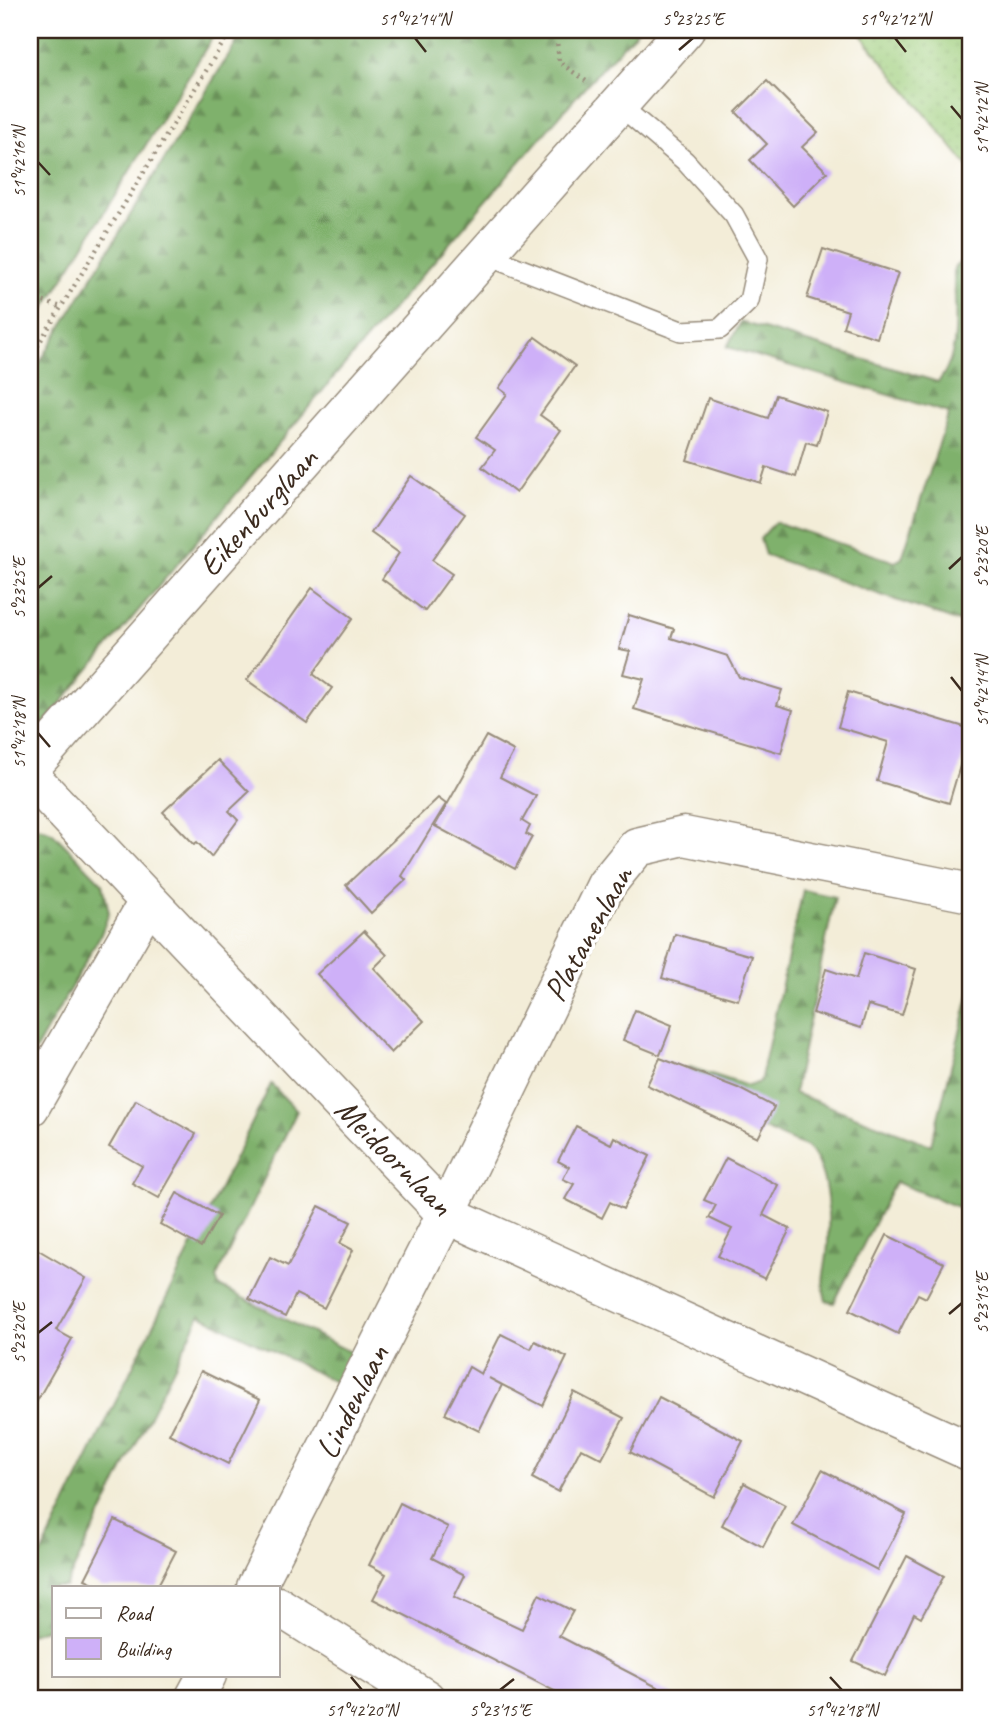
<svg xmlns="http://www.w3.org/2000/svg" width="1001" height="1729" font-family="Caveat,sans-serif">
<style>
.grass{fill:url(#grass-dots);stroke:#6d7c4d;stroke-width:2}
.forest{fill:url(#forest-firs);stroke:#5d6e45;stroke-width:2}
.building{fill:#ceb0f8}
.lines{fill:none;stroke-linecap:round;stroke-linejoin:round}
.lane-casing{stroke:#978c7b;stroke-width:22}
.street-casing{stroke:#978c7b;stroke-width:41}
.path{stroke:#978c7b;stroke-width:4.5;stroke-dasharray:2 5;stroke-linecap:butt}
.lane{stroke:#fff;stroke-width:19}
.street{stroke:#fff;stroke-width:38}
.ticks{fill:none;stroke:#3b2a1e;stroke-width:2.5}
.labels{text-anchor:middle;stroke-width:7;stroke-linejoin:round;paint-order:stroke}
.street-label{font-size:33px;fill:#3b2a1e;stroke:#fff}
.neatline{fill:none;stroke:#3b2a1e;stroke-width:2.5}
.ticks-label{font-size:18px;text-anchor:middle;fill:#3b2a1e}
</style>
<defs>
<pattern id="grass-dots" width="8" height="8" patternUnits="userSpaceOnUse" patternTransform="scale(1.75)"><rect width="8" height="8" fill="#9fce7c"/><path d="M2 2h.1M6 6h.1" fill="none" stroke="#8ab16b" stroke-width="1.8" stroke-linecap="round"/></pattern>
<pattern id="forest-firs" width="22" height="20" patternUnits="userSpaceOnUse" patternTransform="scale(1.75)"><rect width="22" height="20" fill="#7fb16c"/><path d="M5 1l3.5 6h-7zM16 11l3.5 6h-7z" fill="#699058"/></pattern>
</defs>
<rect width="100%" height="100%" fill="#fff"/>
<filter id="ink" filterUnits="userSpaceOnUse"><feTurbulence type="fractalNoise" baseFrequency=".0143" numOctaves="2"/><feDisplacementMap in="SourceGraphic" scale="14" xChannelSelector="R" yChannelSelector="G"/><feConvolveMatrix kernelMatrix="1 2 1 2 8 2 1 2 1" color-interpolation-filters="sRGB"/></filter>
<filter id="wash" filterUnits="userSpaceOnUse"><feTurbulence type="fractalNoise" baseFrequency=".00686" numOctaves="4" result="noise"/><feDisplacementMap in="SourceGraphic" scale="28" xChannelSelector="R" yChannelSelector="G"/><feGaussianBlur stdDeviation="1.57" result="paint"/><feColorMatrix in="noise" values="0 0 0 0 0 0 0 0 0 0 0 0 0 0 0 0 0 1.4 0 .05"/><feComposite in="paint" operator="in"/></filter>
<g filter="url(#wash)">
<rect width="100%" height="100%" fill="#f3edd8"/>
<path class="grass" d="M857,30H971V170Z"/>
<g class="forest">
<path d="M30,30H217L30,332Z"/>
<path d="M244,30H638L588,83L340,370L30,740V378Z"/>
<path d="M971,252V626L765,555L760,539L775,522L895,562L902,558L949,413L727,347L741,322L938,382C963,353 954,304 954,268Z"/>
<path d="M39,827L52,832L103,884L109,913L101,934L30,1060V830Z"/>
<path d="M803,890L835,897L794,1093L931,1145L971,989V1212L895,1182L834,1303L826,1301C819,1276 828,1266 828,1241C829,1211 829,1170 807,1147L681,1094L674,1081L689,1067L748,1086L760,1082Z"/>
<path d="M271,1084L297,1111L216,1278L219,1286L352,1353L337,1383L200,1315L65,1587H54V1622L46,1629L30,1634V1577Z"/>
</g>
<g id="blocks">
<g class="building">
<path d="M767,81L818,132L802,147L827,172L793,206L750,160L767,144L736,112Z"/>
<path d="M823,249L898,273L877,338L843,327L848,311L807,298Z"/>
<path d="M535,337L575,366L540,415L561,430L516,493L482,467L495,450L476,437L507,394L499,388Z"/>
<path d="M776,395L827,412L817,445L806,442L796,477L766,467L761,483L687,460L708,398L768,418Z"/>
<path d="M411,476L465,514L432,560L452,574L425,611L382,579L399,553L371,533Z"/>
<path d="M312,588L353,618L313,674L332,688L307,723L247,680Z"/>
<path d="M629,615L674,629L671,638L728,656L739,677L782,690L777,705L793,710L781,753L634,709L644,679L623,674L630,651L619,649Z"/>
<path d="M848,692L971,729L949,803L877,781L888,742L838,727Z"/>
<path d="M486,736L514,751L500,777L536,796L522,821L530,826L526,834L532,837L515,869L435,826Z"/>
<path d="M218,760L249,792L229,811L238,820L211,857L197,842L194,844L163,812Z"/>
<path d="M438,798L446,804L402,876L406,880L371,913L346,885Z"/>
<path d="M364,931L387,955L374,968L424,1021L391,1053L317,974Z"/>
<path d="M675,934L752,956L738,1000L662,978Z"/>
<path d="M864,953L916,969L902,1015L868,1005L861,1028L813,1013L826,969L856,979Z"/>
<path d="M635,1010L672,1025L660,1055L623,1040Z"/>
<path d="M660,1058L738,1088L774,1107L758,1138L647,1085Z"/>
<path d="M136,1100L196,1134L159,1198L132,1183L142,1166L109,1147Z"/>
<path d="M576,1126L611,1144L614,1137L650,1156L623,1209L610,1202L602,1218L565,1199L574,1184L563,1179L569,1167L558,1161Z"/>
<path d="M726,1158L778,1185L763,1215L790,1229L765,1279L718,1256L732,1229L709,1218L716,1205L704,1200Z"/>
<path d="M177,1193L219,1216L201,1247L160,1224Z"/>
<path d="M319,1206L351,1222L340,1243L353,1250L324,1308L296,1294L285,1317L249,1299L270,1257L288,1266Z"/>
<path d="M887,1235L944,1263L926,1298L918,1294L898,1334L850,1310Z"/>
<path d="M30,1245L86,1278L56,1330L72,1339L30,1413Z"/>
<path d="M501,1334L531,1349L535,1341L567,1357L543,1406L489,1378L502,1385L479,1431L445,1414L469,1367L481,1374Z"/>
<path d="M201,1371L260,1400L228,1464L169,1434Z"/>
<path d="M574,1392L624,1418L602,1459L581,1448L558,1492L532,1478Z"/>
<path d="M659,1397L743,1441L714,1497L630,1452Z"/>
<path d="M822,1470L906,1514L877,1570L793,1525Z"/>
<path d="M744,1483L785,1505L763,1547L722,1525Z"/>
<path d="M400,1503L448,1527L432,1558L465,1575L454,1597L522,1629L539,1594L573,1611L559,1636L680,1699H570L373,1599L386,1574L369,1565Z"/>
<path d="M115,1520L176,1551L157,1587H102L85,1579Z"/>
<path d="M907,1556L944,1576L921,1618L914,1614L885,1676L853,1661Z"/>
</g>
</g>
</g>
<g filter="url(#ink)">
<use href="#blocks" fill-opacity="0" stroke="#978c7b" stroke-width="2"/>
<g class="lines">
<defs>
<path id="lane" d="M485,255L681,331L720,329L749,301L758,259L734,215L685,161L618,104"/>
<g id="street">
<path d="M30,768L685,30"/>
<path d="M30,776L446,1214L971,1452"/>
<path d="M30,1107L148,902"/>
<path d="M256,1587L446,1214L606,885L637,847L684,836L971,893"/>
<path d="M278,1606L426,1699"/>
<path d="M194,1699L207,1675"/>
</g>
</defs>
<use href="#lane" class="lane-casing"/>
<use href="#street" class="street-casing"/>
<g class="path">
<path d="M556,30L559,62L586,81"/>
<path d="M30,298L62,307"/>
<path d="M30,358L231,30"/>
</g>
<use href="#lane" class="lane"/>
<use href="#street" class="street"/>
</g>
</g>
<path class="ticks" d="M415,38L426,52M895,38L906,52M679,50L693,38M951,106L962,119M38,162L50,175M949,569L962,557M38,588L52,576M951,677L962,691M38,733L50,747M949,1314L962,1303M38,1333L52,1322M351,1677L362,1690M830,1677L842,1690M500,1690L514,1679"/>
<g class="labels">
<g class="street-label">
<text transform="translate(257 511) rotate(-48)" y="12">Eikenburglaan</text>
<text transform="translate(587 933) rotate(-61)" y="12">Platanenlaan</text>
<text transform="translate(395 1156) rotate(45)" y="12">Meidoornlaan</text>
<text transform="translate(351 1401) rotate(-63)" y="12">Lindenlaan</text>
</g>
</g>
<rect width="1001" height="1729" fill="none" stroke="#fff" stroke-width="77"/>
<rect x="52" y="1586" width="228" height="91" fill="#ffffff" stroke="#b1aaa5" stroke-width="2"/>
<rect x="66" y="1608" width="35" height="10" fill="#ffffff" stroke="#b1aaa5" stroke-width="2"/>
<text x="116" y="1620" font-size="21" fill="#3b2a1e">Road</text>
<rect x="66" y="1638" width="35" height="21" fill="#ceb0f8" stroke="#b1aaa5" stroke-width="2"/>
<text x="116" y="1656" font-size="21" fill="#3b2a1e">Building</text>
<rect x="38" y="38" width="924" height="1652" class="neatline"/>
<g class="ticks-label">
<text x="415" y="25">51°42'14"N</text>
<text x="693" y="25">5°23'25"E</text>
<text x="895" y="25">51°42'12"N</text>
<text transform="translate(982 119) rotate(-90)" y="6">51°42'12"N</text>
<text transform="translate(19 162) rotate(-90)" y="6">51°42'16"N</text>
<text transform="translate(982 557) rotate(-90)" y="6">5°23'20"E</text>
<text transform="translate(19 588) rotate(-90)" y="6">5°23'25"E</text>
<text transform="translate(982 691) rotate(-90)" y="6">51°42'14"N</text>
<text transform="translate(19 733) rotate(-90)" y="6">51°42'18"N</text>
<text transform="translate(982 1303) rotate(-90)" y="6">5°23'15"E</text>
<text transform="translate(19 1333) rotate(-90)" y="6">5°23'20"E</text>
<text x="362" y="1716">51°42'20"N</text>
<text x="500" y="1716">5°23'15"E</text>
<text x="842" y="1716">51°42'18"N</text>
</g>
</svg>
